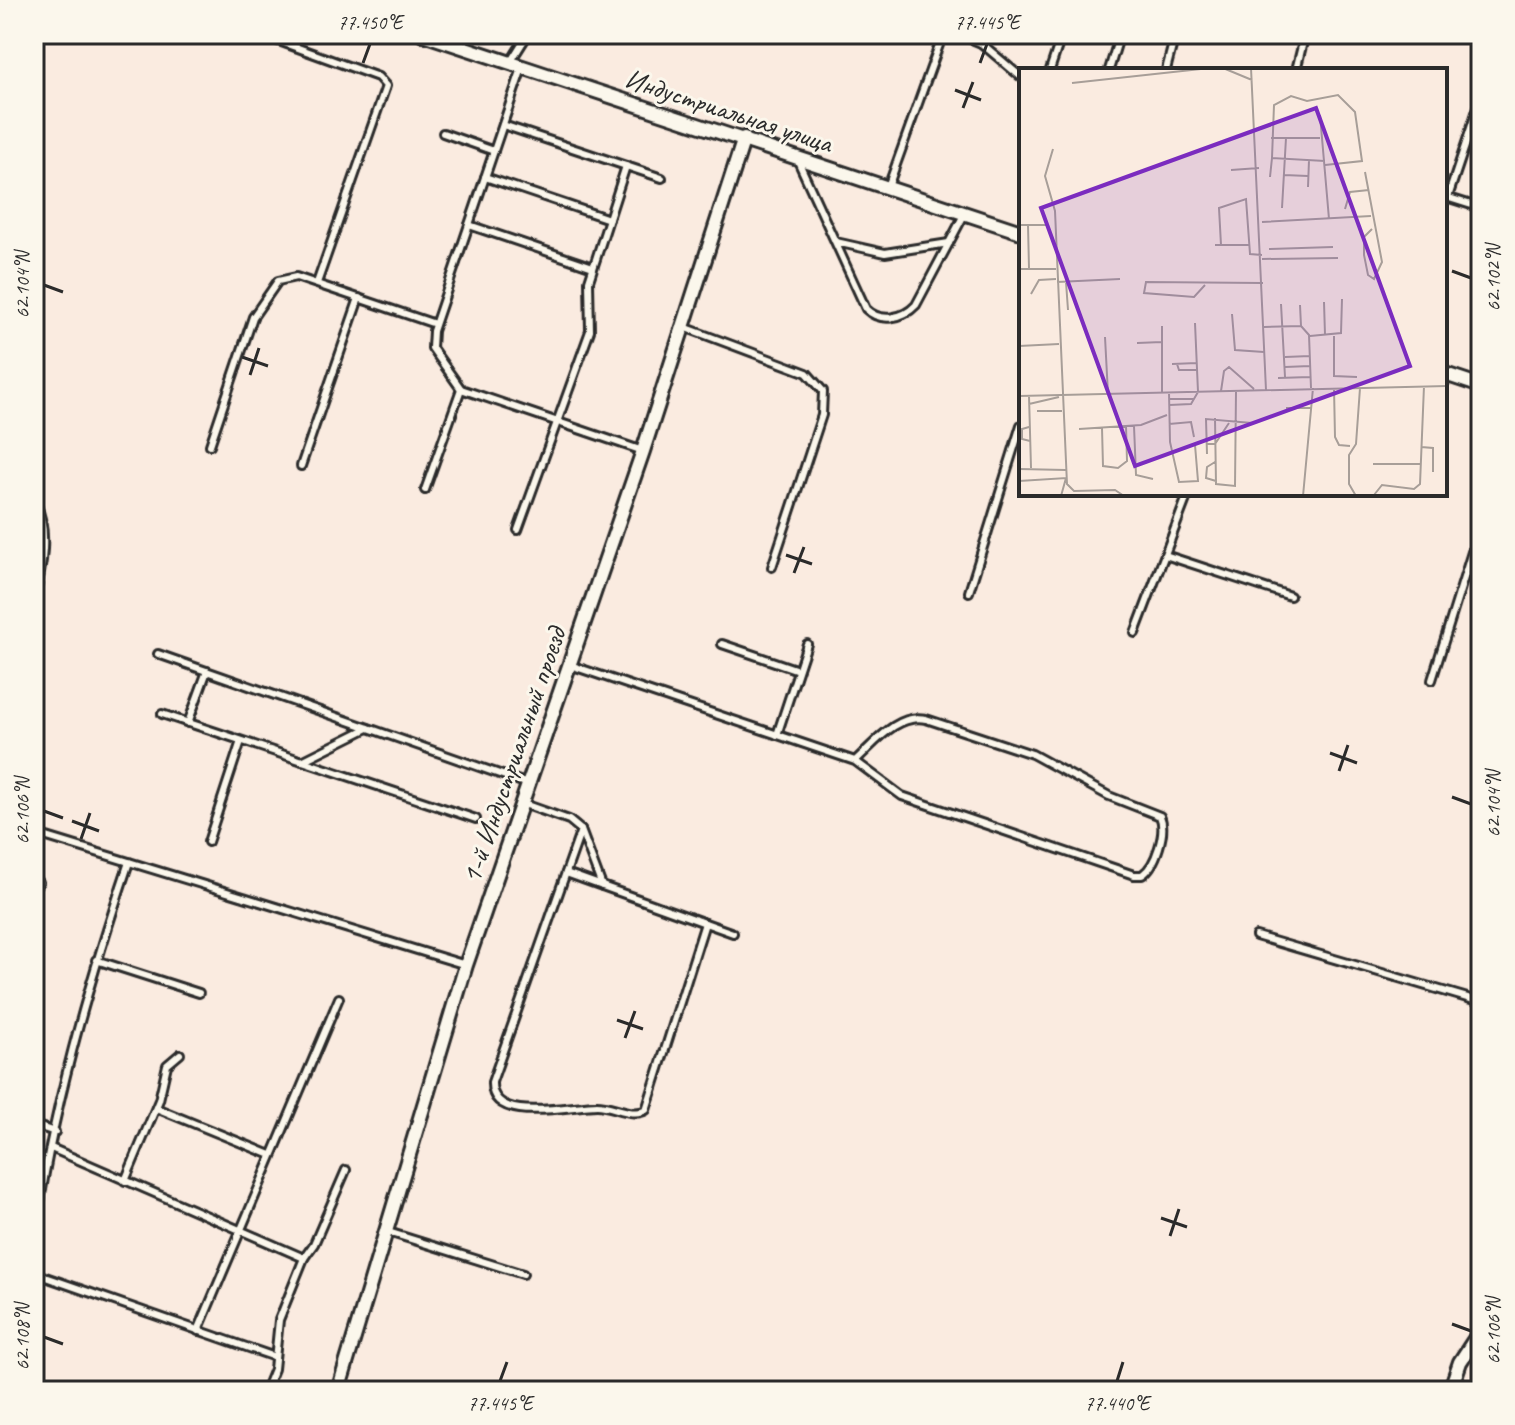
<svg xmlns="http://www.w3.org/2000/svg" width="1515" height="1425" font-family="Caveat,sans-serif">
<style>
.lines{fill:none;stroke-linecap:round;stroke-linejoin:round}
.service-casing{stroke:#2b2b2b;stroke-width:12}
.minor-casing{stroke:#2b2b2b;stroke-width:18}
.service{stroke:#fbf7ec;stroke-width:6}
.minor{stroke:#fbf7ec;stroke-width:12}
.ticks{fill:none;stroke:#2b2b2b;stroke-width:3}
.labels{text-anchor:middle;stroke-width:6;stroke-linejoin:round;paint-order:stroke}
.street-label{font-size:28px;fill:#2b2b2b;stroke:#fbf7ec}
.inset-road{fill:none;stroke:#a79e98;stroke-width:2}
.view{fill:#7b2cbf;fill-opacity:0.15;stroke:#7b2cbf;stroke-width:4}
.inset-edge{fill:none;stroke:#2b2b2b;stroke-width:4}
.neatline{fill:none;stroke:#2b2b2b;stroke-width:3}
.ticks-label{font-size:20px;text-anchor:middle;fill:#2b2b2b}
</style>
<rect width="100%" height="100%" fill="#faebe0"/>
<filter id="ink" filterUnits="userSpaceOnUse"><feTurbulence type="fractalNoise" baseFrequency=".0125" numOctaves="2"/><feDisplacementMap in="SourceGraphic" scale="16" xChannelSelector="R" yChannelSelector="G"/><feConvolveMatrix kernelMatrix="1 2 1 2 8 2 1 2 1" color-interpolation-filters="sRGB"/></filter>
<g filter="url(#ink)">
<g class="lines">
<defs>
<g id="service">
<path d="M959,34L981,43L1021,77"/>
<path d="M276,40L378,77L386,86L317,283"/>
<path d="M981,43L992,34"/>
<path d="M511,61L528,34"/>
<path d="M1050,70L1062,34"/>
<path d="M1109,70L1120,34"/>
<path d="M1166,70L1174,39"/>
<path d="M1296,70L1305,34"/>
<path d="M503,125L662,178"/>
<path d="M443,133L494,151"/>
<path d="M798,161L866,309C880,323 903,319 916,305L965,213"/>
<path d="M485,177L609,219"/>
<path d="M888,187L943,34"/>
<path d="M1446,197L1481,208"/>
<path d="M1448,197L1481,98"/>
<path d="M469,225L593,267"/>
<path d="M836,242L885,253L949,243"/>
<path d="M684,327L807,373L823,391L822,415L772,567"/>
<path d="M461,389L432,348L433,331L522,68"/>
<path d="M210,445L253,317L278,281L296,277L435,324"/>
<path d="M301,466L359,298"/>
<path d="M425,490L461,389L643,451"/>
<path d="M34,499C50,529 42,569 34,601"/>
<path d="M518,530L590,331L589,281L626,166"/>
<path d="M1165,555L1290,596"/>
<path d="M969,592L1021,425"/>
<path d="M1135,633L1188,494"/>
<path d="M722,644L798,670"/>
<path d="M158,654L528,784"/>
<path d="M570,665L855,761L902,796L1134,875H1142C1156,866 1167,831 1160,816L1109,796L1032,754L926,719C897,713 875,743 855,761"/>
<path d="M1432,680L1481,523"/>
<path d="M162,714L476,819"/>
<path d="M188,723L207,671"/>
<path d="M777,735L807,644"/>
<path d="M302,761L368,728"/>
<path d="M521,803L569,820L581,830L492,1082C490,1126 570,1105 597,1105C613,1105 632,1118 646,1110L705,923"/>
<path d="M581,830L602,886"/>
<path d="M34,833L466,965"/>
<path d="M208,842L241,741"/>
<path d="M566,873L733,933"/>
<path d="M34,888L39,882"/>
<path d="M1256,936L1481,1002"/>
<path d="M96,960L199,993"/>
<path d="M156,1108L271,1155"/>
<path d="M34,1125L55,1132"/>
<path d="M51,1148L304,1258L314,1244L346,1170"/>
<path d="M125,1181L159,1100L167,1065L180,1054"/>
<path d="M385,1231L523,1274"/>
<path d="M34,1242C51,1113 88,985 129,862"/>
<path d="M34,1273L275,1357"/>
<path d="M198,1331L339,998"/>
<path d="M265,1391L274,1369L279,1320L304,1258"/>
</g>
<g id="minor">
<path d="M423,34L1021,232"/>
<path d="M1445,374L1481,386"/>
<path d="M338,1391L466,965L643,451L744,138"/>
<path d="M1450,1391L1460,1362L1481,1330"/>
</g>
</defs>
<use href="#service" class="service-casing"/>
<use href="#minor" class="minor-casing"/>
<use href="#service" class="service"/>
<use href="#minor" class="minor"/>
</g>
</g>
<path class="ticks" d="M363,63L370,44M980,63L987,44M955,90L981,100M963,108L973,82M1452,271L1471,278M44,285L63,292M242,357L268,366M250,375L259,348M786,555L812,564M794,573L804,547M1330,753L1357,763M1339,771L1348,745M1452,797L1471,804M44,811L63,818M72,821L99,831M81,839L90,813M617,1020L643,1029M625,1038L635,1011M1161,1218L1187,1227M1170,1236L1179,1209M1452,1324L1471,1331M44,1337L63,1344M500,1381L507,1362M1117,1381L1123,1362"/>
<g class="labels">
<g class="street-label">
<text transform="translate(729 110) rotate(18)" y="10">Индустриальная улица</text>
<text transform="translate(513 755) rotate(-71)" y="10">1-й Индустриальный проезд</text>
</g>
</g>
<g transform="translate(1019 68)">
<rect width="428" height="428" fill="#faebe0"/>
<path class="inset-road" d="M204,0L233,12M232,0L247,322M53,15L191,0M301,47L310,151M252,70H301M34,81L26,108L36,143L48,416L55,423L96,422L105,428M253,90L255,37L272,28L288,33L319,27L336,44L343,93L306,97M212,102L240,100M346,104L363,194L355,211L349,207L345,187V169L353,161M265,107L289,108M251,109L253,90L306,93M289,119L290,92M263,140L267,70M326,141L331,124L350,122M243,154L352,148M0,157H28M9,157L10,200M196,177H231M202,177L200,140L227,131L231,186L243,187M250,181L314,179M243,191L319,190M0,201H37M38,214L101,211M47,214L49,242M186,217L175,229L125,225L127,214L244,215M12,226L20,212L37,211M305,234L306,267M262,236L266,309M213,246L216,282L245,284M282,258L290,267L292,320M245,259L282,258L281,237M291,268L322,265L323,231M315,268V308L338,309M86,269L89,326M118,275L143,274M0,278L40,276M266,289L291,288M153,296L178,295M158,296L160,302H178M266,299L291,298M259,310L291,309M315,320L316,369L320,377L331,378M202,323L205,303L210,299L235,321M143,324V258M150,324L151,374L160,414L179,413L176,377M0,328L428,318M10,328L12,400M150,331H175M10,336L40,329M150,337L172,336L179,324L176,255M267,340H292M18,343H43M196,350L197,416L216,418L217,323M150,356L172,354L175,369M115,358L117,407L134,411M10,359L3,361V371L11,373M83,360L84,398L99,400L108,393L107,358M60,361L122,357L148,347M188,376H196L210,355M402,379L414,380V404M188,386L187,351L233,355M196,394L188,399L187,410L197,413M354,396H402M0,401L47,402M0,413L47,410L42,428M355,427L363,417L395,421L401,416L405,318M284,428L294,320M337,428L330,416V387L337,376L341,320"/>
<path class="view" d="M297,40L391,298L116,398L22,140Z"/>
<rect width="428" height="428" class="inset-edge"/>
</g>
<rect width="1515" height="1425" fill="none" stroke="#fbf7ec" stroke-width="88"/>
<rect x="44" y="44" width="1427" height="1337" class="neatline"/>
<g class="ticks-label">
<text x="370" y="29">77.450°E</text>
<text x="987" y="29">77.445°E</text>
<text transform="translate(1493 278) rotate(-90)" y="7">62.102°N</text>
<text transform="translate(22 285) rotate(-90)" y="7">62.104°N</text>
<text transform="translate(1493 804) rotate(-90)" y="7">62.104°N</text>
<text transform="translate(22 811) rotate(-90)" y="7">62.106°N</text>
<text transform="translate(1493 1331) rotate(-90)" y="7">62.106°N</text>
<text transform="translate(22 1337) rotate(-90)" y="7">62.108°N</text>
<text x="500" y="1410">77.445°E</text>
<text x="1117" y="1410">77.440°E</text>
</g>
</svg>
